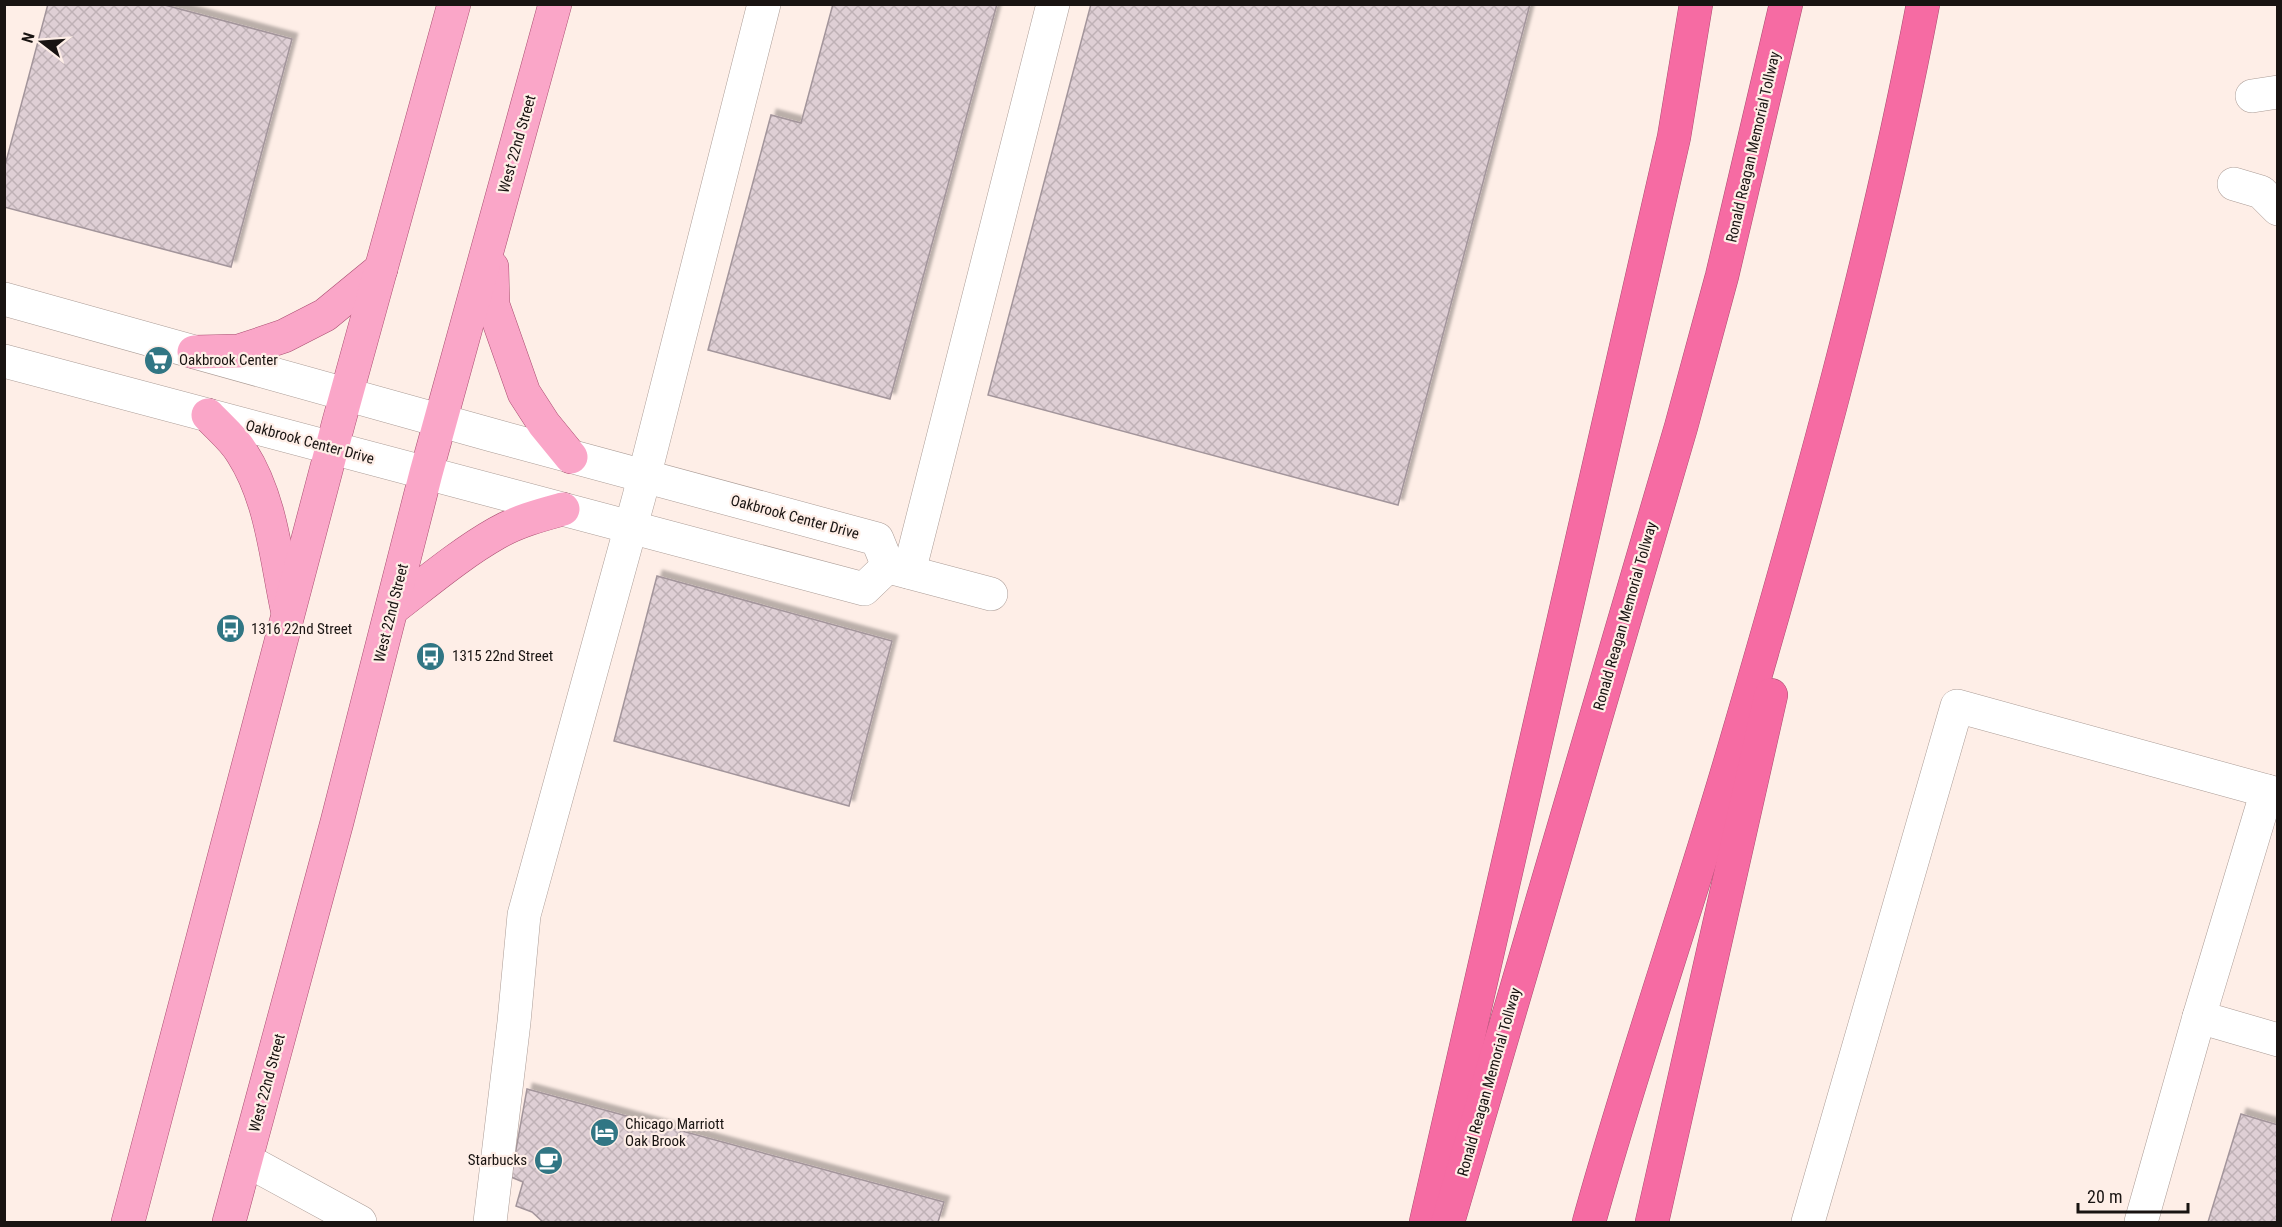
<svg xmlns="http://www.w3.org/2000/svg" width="2282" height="1227" font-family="'Roboto Condensed',sans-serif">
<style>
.building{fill:url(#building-cross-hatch);stroke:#a3959b;stroke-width:1.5;filter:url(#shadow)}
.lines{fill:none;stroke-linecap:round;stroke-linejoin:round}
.minor-casing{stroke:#ab9c96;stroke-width:34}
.major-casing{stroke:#a94d70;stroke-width:34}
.highway-casing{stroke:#a94d70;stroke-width:34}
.minor{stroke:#fff;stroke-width:33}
.major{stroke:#faa6c8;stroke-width:33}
.highway{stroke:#f66ba3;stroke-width:33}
.labels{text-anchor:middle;stroke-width:4.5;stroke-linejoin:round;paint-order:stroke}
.street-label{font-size:15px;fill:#191412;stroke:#feeee7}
.poi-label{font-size:15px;fill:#191412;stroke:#feeee7;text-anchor:start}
</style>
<defs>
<pattern id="building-cross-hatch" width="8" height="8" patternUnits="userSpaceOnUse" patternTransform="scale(1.5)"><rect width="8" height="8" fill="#dfcfd5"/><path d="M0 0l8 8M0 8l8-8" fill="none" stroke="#bfb1b6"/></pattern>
<filter id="shadow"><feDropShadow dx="5.5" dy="-5.5" stdDeviation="1.5" flood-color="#0004"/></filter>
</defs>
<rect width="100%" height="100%" fill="#feeee7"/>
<g class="building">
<path d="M48,4H161L292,39L231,267L4,207V169Z"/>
<path d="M833,4H997L890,399L708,350L771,115L801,123Z"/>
<path d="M1091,4H1530L1398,505L988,395Z"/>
<path d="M657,576L892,641L849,806L614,741Z"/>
<path d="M527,1089L944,1202L938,1222H543L532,1212L516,1206L523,1182L511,1177Z"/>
<path d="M2241,1114L2278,1125V1222H2208Z"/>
</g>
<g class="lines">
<defs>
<g id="minor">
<path d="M2252,96L2278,92"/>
<path d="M2234,184L2261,192L2278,209"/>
<path d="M4,299L492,435L877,539L888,566"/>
<path d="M4,361L864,589L888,566"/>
<path d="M889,567L991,594"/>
<path d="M909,572L1053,4"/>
<path d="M2199,1017L2278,1040"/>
<path d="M246,1160L360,1222"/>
<path d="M490,1222L514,1022L524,915L639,497L764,4"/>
<path d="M1808,1222L1957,706L2278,794"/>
<path d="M2141,1222L2199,1017L2267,791"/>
</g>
<g id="major">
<path d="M492,267L493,305L524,393L544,424L571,457"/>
<path d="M194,352L239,351L284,336L325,315L381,269"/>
<path d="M208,415C219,427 234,439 242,453C271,498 276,557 287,609"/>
<path d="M392,609C426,583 460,554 497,533C518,521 541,515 563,509"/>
<path d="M128,1222L339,421L454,4"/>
<path d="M229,1222L337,822L426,473L555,4"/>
</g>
<g id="highway">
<path d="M1426,1222L1674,137L1696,4"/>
<path d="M1448,1222L1681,427L1722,276L1786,4"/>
<path d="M1589,1222C1633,1063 1688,907 1734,749C1806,503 1875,256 1923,4"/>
<path d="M1652,1222L1771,695"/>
</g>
</defs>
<use href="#minor" class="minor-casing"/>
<use href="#major" class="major-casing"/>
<use href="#highway" class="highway-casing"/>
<use href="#minor" class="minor"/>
<use href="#major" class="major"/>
<use href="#highway" class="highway"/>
</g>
<defs>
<symbol id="supermarket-disc" viewBox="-11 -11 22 22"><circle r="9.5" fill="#317684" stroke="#feeee7"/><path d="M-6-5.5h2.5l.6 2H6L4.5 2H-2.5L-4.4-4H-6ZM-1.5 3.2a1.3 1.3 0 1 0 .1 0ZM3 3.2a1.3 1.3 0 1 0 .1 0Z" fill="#fff"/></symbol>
<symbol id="bus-disc" viewBox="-11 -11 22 22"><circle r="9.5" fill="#317684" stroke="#feeee7"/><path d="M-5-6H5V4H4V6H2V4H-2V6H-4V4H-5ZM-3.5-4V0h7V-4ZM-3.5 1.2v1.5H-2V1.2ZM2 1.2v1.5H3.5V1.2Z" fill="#fff"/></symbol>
<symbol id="hotel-disc" viewBox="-11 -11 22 22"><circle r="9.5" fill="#317684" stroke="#feeee7"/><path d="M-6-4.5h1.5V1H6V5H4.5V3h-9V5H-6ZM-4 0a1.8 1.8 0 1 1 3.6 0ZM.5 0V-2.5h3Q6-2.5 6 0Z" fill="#fff"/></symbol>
<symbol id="cafe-disc" viewBox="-11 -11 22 22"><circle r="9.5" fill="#317684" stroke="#feeee7"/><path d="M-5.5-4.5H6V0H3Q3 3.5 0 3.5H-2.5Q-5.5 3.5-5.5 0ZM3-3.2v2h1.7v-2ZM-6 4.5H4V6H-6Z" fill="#fff"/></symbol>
</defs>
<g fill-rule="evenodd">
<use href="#supermarket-disc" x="142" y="344" width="33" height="33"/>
<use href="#bus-disc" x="214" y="612" width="33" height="33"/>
<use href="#bus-disc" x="414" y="640" width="33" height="33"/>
<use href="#hotel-disc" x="588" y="1116" width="33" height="33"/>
<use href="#cafe-disc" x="532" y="1144" width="33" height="33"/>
</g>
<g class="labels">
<g class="street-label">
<text transform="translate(517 144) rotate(-74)" y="5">West 22nd Street</text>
<text transform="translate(1753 147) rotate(-77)" y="5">Ronald Reagan Memorial Tollway</text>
<text transform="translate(310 442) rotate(15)" y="5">Oakbrook Center Drive</text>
<text transform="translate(795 517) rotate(15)" y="5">Oakbrook Center Drive</text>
<text transform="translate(391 613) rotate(-76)" y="5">West 22nd Street</text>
<text transform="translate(1625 616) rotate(-74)" y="5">Ronald Reagan Memorial Tollway</text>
<text transform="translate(1489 1082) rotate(-74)" y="5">Ronald Reagan Memorial Tollway</text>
<text transform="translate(267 1083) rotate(-75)" y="5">West 22nd Street</text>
</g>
<g class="poi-label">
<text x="179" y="365">Oakbrook Center</text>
<text x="251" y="634">1316 22nd Street</text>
<text x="452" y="661">1315 22nd Street</text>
<text x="625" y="1129">Chicago Marriott<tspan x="625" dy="17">Oak Brook</tspan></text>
<text x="527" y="1165" text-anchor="end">Starbucks</text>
</g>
</g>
<rect width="2282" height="1227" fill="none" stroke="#191412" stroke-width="12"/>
<g transform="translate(42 42) rotate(287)" stroke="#feeee7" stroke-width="4.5" paint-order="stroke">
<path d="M0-4.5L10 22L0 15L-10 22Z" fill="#191412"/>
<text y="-9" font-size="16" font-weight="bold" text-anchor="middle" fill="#191412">N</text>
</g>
<path d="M2078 1203v9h110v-9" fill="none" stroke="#191412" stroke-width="3"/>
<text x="2087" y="1203" font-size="18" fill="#191412" stroke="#feeee7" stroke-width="4.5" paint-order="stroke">20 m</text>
</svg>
